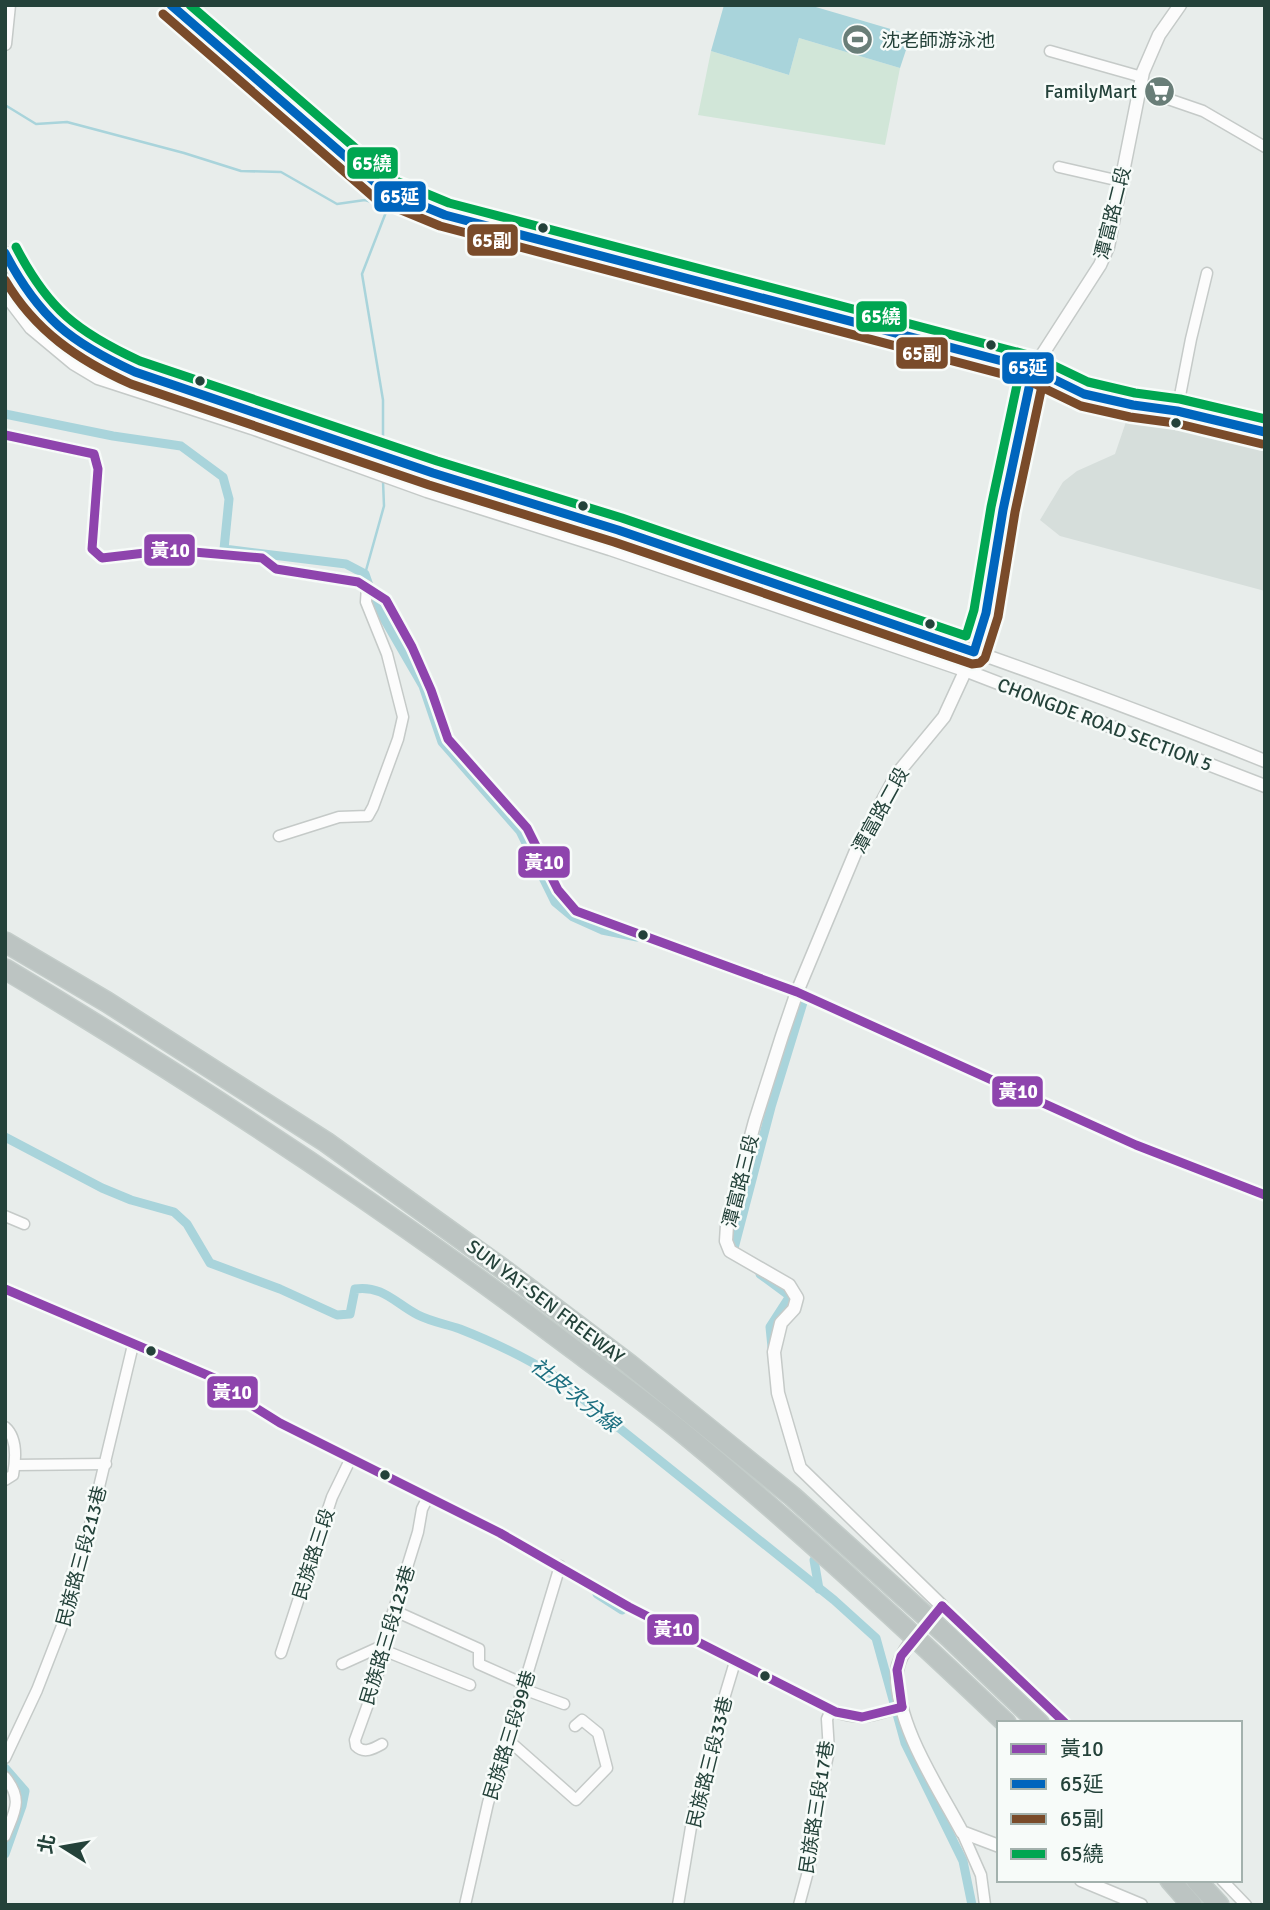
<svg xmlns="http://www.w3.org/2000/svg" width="1270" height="1910" font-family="Signika,'Noto Sans TC',sans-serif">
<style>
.built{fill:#d6dedb}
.green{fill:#d1e6d8}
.water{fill:#a9d4db}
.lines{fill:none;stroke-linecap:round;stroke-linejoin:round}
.stream{stroke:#a9d4db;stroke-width:2.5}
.canal{stroke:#a9d4db;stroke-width:9}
.minor-casing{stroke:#c5cac8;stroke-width:13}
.tertiary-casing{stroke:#c5cac8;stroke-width:15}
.motorway-casing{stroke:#c3ccc9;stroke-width:22}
.minor{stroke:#fcfcfc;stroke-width:10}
.tertiary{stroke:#fcfcfc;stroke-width:12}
.motorway{stroke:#bcc4c2;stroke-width:19}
.bus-1-casing{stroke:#f7fbf9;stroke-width:14}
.bus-2-casing{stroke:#f7fbf9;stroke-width:14}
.bus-3-casing{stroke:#f7fbf9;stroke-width:14}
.bus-4-casing{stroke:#f7fbf9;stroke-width:14}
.bus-1{stroke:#8e44ad;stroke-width:9}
.bus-2{stroke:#0065bd;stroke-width:9}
.bus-3{stroke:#7a4b2a;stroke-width:9}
.bus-4{stroke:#00a651;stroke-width:9}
.bus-dot{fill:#24423a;stroke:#f7fbf9;stroke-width:2.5}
.labels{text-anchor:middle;stroke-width:5;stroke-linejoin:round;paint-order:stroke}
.poi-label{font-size:19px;fill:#24423a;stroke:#f7fbf9;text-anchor:start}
.street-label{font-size:19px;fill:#24423a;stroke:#f7fbf9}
.water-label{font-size:21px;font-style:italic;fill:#1c6f80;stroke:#f7fbf9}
.line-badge{stroke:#f7fbf9;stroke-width:2.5}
.badge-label{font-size:19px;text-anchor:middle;font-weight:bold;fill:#fff}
</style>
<rect width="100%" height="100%" fill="#e8edeb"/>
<path class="built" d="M1128,416L1265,449V591L1060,536L1040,520L1063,482L1077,471L1115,454Z"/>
<path class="green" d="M799,38L900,68L885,145L698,115L711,51L789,75Z"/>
<path class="water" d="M724,5H809L911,35L900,68L799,38L789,75L711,51Z"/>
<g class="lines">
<g class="stream">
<path d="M5,105L36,124L67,122L184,153L241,171L281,172L337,204L365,200L388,207L362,274L383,400V453"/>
<path d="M365,574L384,506L383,481"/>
</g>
<g class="canal">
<path d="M5,414L113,436L181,446L223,477L229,499L224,549L346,564L365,574L375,603L423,686L442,742L520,831L555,902L573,917L602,930L637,937"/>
<path d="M5,1137L102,1188L131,1200L174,1212L187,1224L210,1263L280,1289L337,1315L350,1314L355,1289C383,1285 396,1304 418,1315C432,1322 446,1324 460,1329C493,1342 523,1356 553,1375L834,1600L876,1638L905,1743L963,1861L972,1905"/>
<path d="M736,1254L733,1252L771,1107L805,996L802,994"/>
<path d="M760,1274L790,1296L770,1327L772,1347"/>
<path d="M814,1560L819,1589"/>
<path d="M597,1594L622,1610"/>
<path d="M5,1768L25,1791L22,1806L5,1854"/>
</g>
<defs>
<g id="minor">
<path d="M1050,51L1142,77"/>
<path d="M1139,89L1203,111L1265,147"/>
<path d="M1059,167L1120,181"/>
<path d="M1177,411L1191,339L1207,273"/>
<path d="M5,435L94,454L98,469L92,549L102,558L171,550L262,558L276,569L358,582L386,600L412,647L431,690L448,739L527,828L558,890L576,911L797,992L1136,1145L1265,1195"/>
<path d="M279,836L339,817L368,816L373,807L398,739L403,717L387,654L366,602L367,586"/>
<path d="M5,1216L24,1224"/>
<path d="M5,1289L214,1378L240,1398L280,1423L500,1533L629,1607L836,1712C862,1722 877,1714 902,1707"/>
<path d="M5,1427C18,1438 16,1459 13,1475L5,1480"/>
<path d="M15,1465L106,1464"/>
<path d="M942,1606L1065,1723"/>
<path d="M395,1611L479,1649V1664L524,1684"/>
<path d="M383,1650L470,1685"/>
<path d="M281,1653L332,1497L351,1458"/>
<path d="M342,1664L384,1645"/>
<path d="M523,1689L564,1704"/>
<path d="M507,1739L576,1800L607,1768L598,1733L582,1720L575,1726"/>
<path d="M382,1744C373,1749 364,1754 356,1746L355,1740L376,1682L390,1622L418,1532L422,1509L428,1497"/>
<path d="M5,1758L37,1690L72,1600L133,1345"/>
<path d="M5,1777C24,1800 14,1812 5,1836"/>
<path d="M962,1832L981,1875L985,1905"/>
<path d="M1222,1880L1246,1905"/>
<path d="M465,1905L488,1803L560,1566"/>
<path d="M678,1905L695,1803L707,1771L722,1705L735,1662"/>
<path d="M799,1905L810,1864L814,1817L829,1751L827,1719L831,1710"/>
</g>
<g id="tertiary">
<path d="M171,5L384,190L445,215L1033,369L1084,394L1133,405L1177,411L1265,432"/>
<path d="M5,44L9,5"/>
<path d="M5,253C36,319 70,343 135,372C235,406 335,442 436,474C715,562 994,652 1265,761"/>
<path d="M5,294L31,328L73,363L98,378L252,428L427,491L610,549L967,671L1265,786"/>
<path d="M942,1606L800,1468L778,1393L774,1352L781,1323L794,1309L797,1298L789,1285L730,1251L726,1241L727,1225L755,1121L782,1036L797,992L858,846L897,774L944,717L974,652L986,613L1003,510L1033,369L1100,265L1108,247L1143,72L1159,35L1180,5"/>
<path d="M911,1642C904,1651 898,1660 897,1671C895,1724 938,1787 962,1832L999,1846"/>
<path d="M1081,1880L1141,1905"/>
</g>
<g id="motorway">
<path d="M5,942L107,1002L326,1142L507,1272L629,1364L792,1496L949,1637L1039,1723"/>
<path d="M5,969C189,1079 369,1197 541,1325C590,1362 640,1397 687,1436C797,1527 902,1624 1006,1723"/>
<path d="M1170,1880L1192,1905"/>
<path d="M1196,1880L1219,1905"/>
</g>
</defs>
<use href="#minor" class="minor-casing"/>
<use href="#tertiary" class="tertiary-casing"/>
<use href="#motorway" class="motorway-casing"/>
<use href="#minor" class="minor"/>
<use href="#tertiary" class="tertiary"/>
<use href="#motorway" class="motorway"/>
<defs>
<g id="bus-1">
<path d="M5,435L94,454L98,469L92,549L102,558L171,550L262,558L276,569L358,582L386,600L412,647L431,690L448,739L527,828L558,890L576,911L797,992L1136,1145L1265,1195"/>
<path d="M5,1289L214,1378L240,1398L280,1423L500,1533L629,1607L836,1712L862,1717L902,1707"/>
<path d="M942,1606L1065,1723"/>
<path d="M902,1707L897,1670L901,1656L942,1606"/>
</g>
<g id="bus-2">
<path d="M171,5L384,190L445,215L1033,369L1084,394L1133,405L1177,411L1265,432"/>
<path d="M5,253C39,318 70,342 135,372L433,473L618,530L974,652L986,613L1003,510L1033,369"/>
</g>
<g id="bus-3">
<path d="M163,14L377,200L440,226L1029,381L1081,406L1130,417L1175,423L1262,444"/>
<path d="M5,280C35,331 78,360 131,384L429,485L614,542L972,664L980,663L985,658L998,617L1015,512L1045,372"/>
</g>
<g id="bus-4">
<path d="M190,5L391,179L449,203L1036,357L1088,382L1135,393L1180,399L1265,419"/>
<path d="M16,247C48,309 77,332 140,361L437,461L622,518L966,636L974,610L991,507L1021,366"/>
</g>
</defs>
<use href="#bus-1" class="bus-1-casing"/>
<use href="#bus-2" class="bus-2-casing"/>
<use href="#bus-3" class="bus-3-casing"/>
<use href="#bus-4" class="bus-4-casing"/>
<use href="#bus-1" class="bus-1"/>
<use href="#bus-2" class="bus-2"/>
<use href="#bus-3" class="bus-3"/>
<use href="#bus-4" class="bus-4"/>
</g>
<defs>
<symbol id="stadium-disc" viewBox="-11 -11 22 22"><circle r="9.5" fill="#697e78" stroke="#f7fbf9"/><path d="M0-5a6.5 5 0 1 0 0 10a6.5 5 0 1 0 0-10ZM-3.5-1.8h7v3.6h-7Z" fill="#fff"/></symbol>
<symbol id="supermarket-disc" viewBox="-11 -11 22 22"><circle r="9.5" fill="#697e78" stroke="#f7fbf9"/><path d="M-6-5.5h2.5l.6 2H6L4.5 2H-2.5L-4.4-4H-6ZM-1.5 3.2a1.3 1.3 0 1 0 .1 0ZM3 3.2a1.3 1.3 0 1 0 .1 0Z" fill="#fff"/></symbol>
</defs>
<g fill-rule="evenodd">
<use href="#stadium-disc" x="840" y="22" width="35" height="35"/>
<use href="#supermarket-disc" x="1142" y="74" width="35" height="35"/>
</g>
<g class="bus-dot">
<circle cx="543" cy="228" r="6"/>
<circle cx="991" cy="345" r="6"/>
<circle cx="200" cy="381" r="6"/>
<circle cx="1176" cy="423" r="6"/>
<circle cx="583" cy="506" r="6"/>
<circle cx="930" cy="624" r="6"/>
<circle cx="643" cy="935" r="6"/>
<circle cx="151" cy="1351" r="6"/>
<circle cx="385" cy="1475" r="6"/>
<circle cx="765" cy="1676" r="6"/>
</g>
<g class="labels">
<g class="poi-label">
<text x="881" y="47">沈老師游泳池</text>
<text x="1137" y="98" text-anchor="end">FamilyMart</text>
</g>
<g class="street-label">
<text transform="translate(1112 213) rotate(-76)" y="7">潭富路二段</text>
<text transform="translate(1105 724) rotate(21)" y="7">CHONGDE ROAD SECTION 5</text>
<text transform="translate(880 810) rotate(-61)" y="7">潭富路二段</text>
<text transform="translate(740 1181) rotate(-76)" y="7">潭富路三段</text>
<text transform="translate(546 1301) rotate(37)" y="7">SUN YAT-SEN FREEWAY</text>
<text transform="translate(313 1554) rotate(-72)" y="7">民族路三段</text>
<text transform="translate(81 1556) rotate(-75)" y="7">民族路三段213巷</text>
<text transform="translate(387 1635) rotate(-73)" y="7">民族路三段123巷</text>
<text transform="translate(509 1735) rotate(-73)" y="7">民族路三段99巷</text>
<text transform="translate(709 1762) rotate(-76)" y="7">民族路三段33巷</text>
<text transform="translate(816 1807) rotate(-81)" y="7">民族路三段17巷</text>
</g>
<g class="water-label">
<text transform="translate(575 1395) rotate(38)" y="7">社皮次分線</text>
</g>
</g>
<g class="line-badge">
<rect x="346" y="146" width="53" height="34" rx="7" fill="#00a651"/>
<rect x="373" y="180" width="54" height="33" rx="7" fill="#0065bd"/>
<rect x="466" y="223" width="53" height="34" rx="7" fill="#7a4b2a"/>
<rect x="855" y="300" width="53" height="33" rx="7" fill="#00a651"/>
<rect x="895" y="336" width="54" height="34" rx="7" fill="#7a4b2a"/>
<rect x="1001" y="351" width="54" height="34" rx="7" fill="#0065bd"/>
<rect x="143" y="533" width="53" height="34" rx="7" fill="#8e44ad"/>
<rect x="517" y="845" width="54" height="34" rx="7" fill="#8e44ad"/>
<rect x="991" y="1075" width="53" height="33" rx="7" fill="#8e44ad"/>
<rect x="206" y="1375" width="53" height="34" rx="7" fill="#8e44ad"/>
<rect x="646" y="1613" width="54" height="33" rx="7" fill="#8e44ad"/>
</g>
<g class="badge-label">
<text x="372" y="170">65繞</text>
<text x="400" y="203">65延</text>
<text x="492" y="247">65副</text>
<text x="881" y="323">65繞</text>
<text x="922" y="360">65副</text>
<text x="1028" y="374">65延</text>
<text x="170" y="557">黃10</text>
<text x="544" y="869">黃10</text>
<text x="1018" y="1098">黃10</text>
<text x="232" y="1399">黃10</text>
<text x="673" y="1636">黃10</text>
</g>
<rect width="1270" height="1910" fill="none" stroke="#24423a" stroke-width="14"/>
<rect x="997" y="1721" width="245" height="161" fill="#f7fbf9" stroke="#a3b1ad" stroke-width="2"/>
<rect x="1011" y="1744" width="35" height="10" fill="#8e44ad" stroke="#a3b1ad" stroke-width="2"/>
<text x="1060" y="1756" font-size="21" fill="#24423a">黃10</text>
<rect x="1011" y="1779" width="35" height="10" fill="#0065bd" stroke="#a3b1ad" stroke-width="2"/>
<text x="1060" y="1791" font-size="21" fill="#24423a">65延</text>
<rect x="1011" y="1814" width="35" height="10" fill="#7a4b2a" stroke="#a3b1ad" stroke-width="2"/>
<text x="1060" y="1826" font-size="21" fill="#24423a">65副</text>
<rect x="1011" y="1849" width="35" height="10" fill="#00a651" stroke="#a3b1ad" stroke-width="2"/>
<text x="1060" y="1861" font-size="21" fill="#24423a">65繞</text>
<g transform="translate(63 1847) rotate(281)" stroke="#f7fbf9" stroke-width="5" paint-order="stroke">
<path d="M0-5L12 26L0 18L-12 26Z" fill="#24423a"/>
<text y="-10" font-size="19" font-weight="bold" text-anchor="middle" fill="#24423a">北</text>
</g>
</svg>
